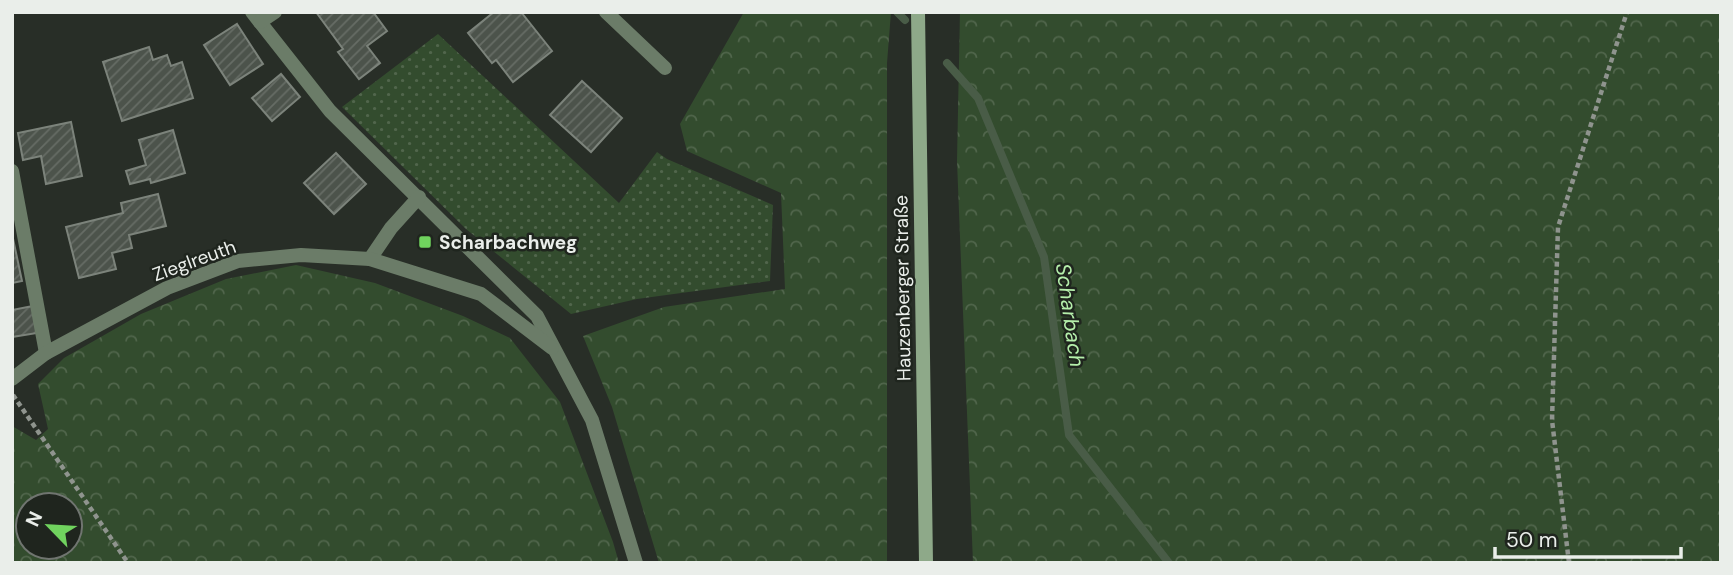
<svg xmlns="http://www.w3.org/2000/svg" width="1733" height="575" font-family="'DM Sans',sans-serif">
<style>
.grass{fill:url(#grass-dots)}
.forest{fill:url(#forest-crowns);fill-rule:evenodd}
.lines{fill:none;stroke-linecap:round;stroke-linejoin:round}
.stream{stroke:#495c47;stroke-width:8}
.building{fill:url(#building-hatch);stroke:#7c837b;stroke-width:2}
.path{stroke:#8f948e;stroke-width:4.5;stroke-dasharray:5 3.5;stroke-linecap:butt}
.minor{stroke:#6b7c68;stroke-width:14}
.secondary{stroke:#8ea989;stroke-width:14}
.poi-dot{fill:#70d35e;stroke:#1f251e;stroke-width:2.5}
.labels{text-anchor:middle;stroke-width:5;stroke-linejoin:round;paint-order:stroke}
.poi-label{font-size:19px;font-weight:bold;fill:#eaeeea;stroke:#1f251e;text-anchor:start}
.street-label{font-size:19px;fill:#eaeeea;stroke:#1f251e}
.water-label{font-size:21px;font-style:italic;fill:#b5efab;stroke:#1f251e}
</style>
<defs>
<pattern id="grass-dots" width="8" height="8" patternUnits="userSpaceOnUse" patternTransform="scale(1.75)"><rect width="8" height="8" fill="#334c2e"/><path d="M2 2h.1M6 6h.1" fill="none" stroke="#51664c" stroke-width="1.8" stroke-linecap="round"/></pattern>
<pattern id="forest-crowns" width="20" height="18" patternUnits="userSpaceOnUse" patternTransform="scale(1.75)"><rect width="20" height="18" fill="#334c2e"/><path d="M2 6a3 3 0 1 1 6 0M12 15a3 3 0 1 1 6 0" fill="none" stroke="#51664c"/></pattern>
<pattern id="building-hatch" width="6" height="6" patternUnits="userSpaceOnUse" patternTransform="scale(1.75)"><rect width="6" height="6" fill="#4c534b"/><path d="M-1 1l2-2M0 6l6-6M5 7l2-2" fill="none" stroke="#666c65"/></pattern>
</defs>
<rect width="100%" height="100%" fill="#282e27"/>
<path class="grass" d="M438,34L619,203L657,152L667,159L773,205L770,281L637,299L571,314L466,229L342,107Z"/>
<g class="forest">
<path d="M744,12H891L887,63V563H659L612,407L583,336L664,307L785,289L781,193L687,151L680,124Z"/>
<path d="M960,12H1721V563H973L957,161Z"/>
<path d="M296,265L375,283L463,316L510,338L560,402L613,542L619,563H12V426L36,440L48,429L38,384L64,358L141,314L226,279ZM28,505H70V547H28Z"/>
</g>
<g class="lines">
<g class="stream">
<path d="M897,12L905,20"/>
<path d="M947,63L978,98L1044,257L1069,435L1169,563"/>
</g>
</g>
<g class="building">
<path d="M316,12H373L387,31L367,46L380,63L359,79L338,52L343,49Z"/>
<path d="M494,12H521L552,51L513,82L496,60L492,63L468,33Z"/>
<path d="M237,24L263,64L230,85L204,45Z"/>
<path d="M149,47L153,60L167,55L171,66L182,62L193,98L122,121L103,62Z"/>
<path d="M281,74L300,97L272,121L252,98Z"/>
<path d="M582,81L622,118L591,152L550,115Z"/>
<path d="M71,122L82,176L46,184L41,156L23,160L18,133Z"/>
<path d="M173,130L185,173L151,183L150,179L130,184L126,171L146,165L139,140Z"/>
<path d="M336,153L366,184L334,214L304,183Z"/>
<path d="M158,194L166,226L129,235L132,248L112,253L116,269L79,278L66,227L123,213L121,203Z"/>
<path d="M12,234L22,281L12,283Z"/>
<path d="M33,306L37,333L12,337V310Z"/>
</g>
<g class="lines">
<g class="path">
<path d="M13,395L128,563"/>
<path d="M1569,563L1552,420L1558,227L1627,12"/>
</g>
<g class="minor">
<path d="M252,12L330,111L537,316L592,420L636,563"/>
<path d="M606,12L665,68"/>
<path d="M260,22L275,12"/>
<path d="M12,171L46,353"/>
<path d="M370,259L391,228L419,197"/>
<path d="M12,379L46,353L167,288L238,261L301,255L370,259L481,294L552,348"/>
</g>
<path class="secondary" d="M918,12L926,563"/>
</g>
<rect class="poi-dot" x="418" y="235" width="14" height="14" rx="3.5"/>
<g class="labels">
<g class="poi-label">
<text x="439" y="249">Scharbachweg</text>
</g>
<g class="street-label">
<text transform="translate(194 260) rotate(-20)" y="7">Zieglreuth</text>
<text transform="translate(902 288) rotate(-91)" y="7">Hauzenberger Straße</text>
</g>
<g class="water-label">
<text transform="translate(1070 315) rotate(82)" y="7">Scharbach</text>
</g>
</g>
<rect width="1733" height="575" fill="none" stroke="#eaeeea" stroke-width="28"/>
<g transform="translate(49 526) rotate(295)"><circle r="33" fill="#1f251e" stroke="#707570" stroke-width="2"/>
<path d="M0-5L12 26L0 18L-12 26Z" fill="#70d35e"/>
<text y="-10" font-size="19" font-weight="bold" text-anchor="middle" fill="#eaeeea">N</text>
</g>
<path d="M1495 547v10h186v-10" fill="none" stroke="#eaeeea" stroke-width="3.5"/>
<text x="1506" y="547" font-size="21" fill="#eaeeea" stroke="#1f251e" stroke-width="5" paint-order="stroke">50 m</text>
</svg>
